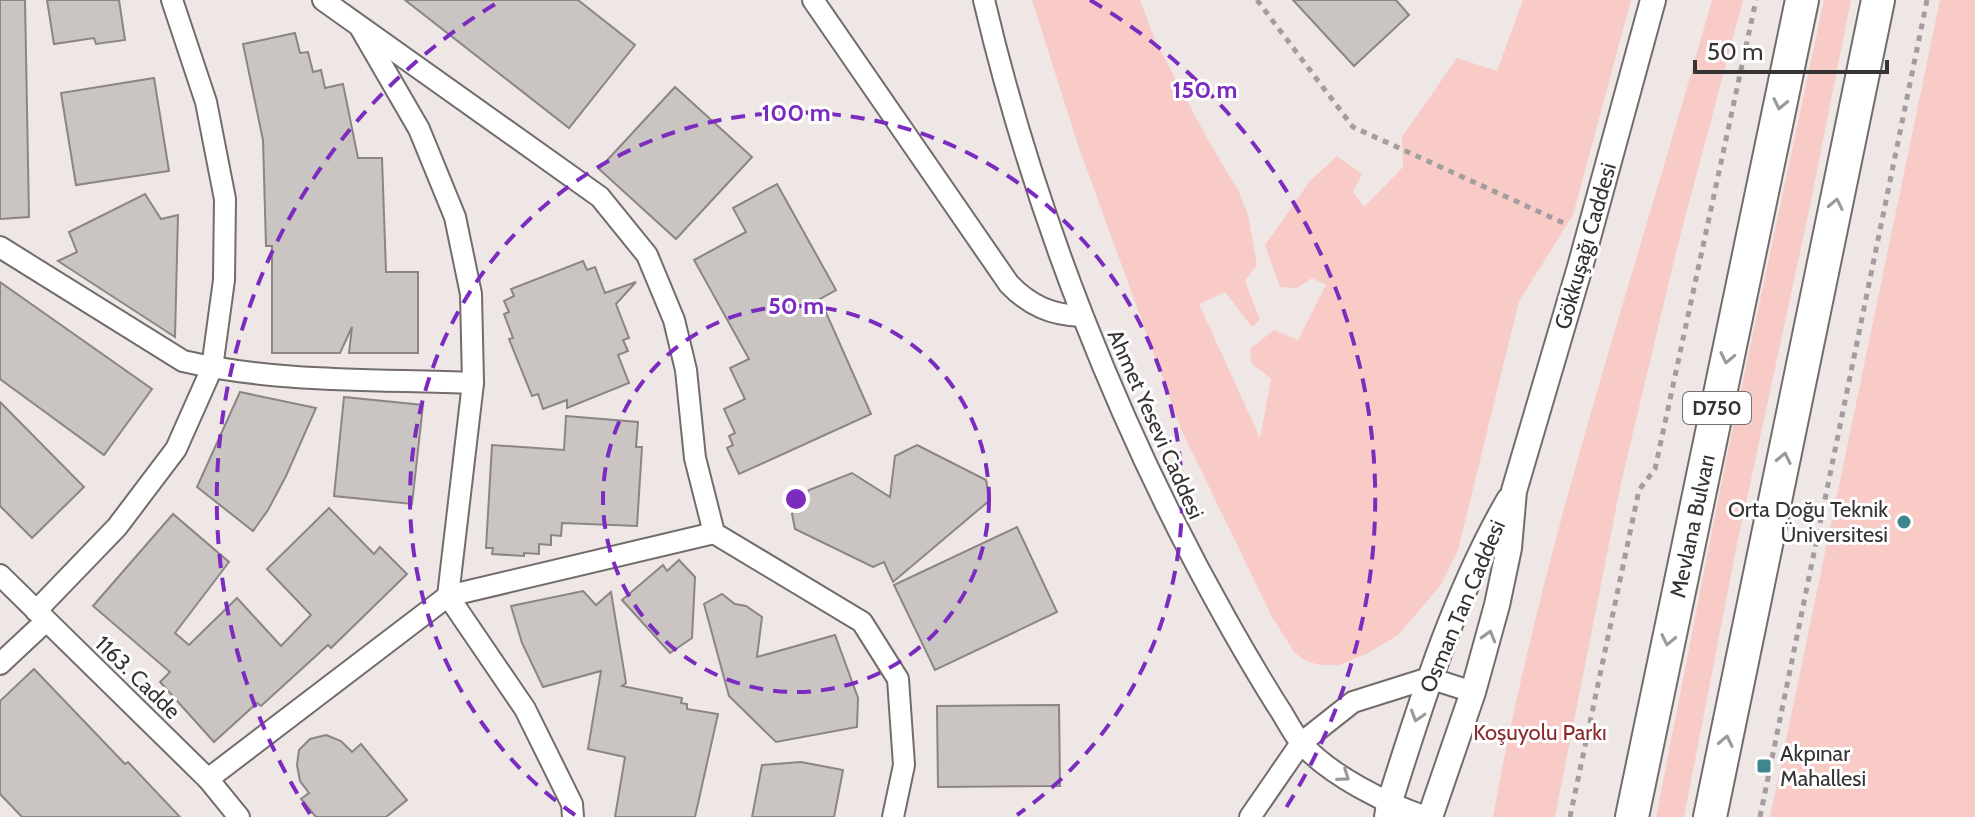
<svg xmlns="http://www.w3.org/2000/svg" width="1975" height="817" font-family="Cabin,sans-serif">
<style>
.green{fill:#f8cbc7}
.building{fill:#cac4c3;stroke:#8b8584;stroke-width:2}
.lines{fill:none;stroke-linecap:round;stroke-linejoin:round}
.minor-casing{stroke:#726c6b;stroke-width:24}
.tertiary-casing{stroke:#726c6b;stroke-width:28}
.trunk-casing{stroke:#726c6b;stroke-width:36}
.path{stroke:#a39e9d;stroke-width:5;stroke-dasharray:6 6;stroke-linecap:butt}
.minor{stroke:#fff;stroke-width:20}
.tertiary{stroke:#fff;stroke-width:24}
.trunk{stroke:#fff;stroke-width:32}
.oneway{stroke:#9a9a99}
.ring{fill:none;stroke:#7b2cbf;stroke-width:4;stroke-dasharray:14 10}
.poi-dot{fill:#3f878e;stroke:#fff;stroke-width:3}
.labels{text-anchor:middle;stroke-width:6;stroke-linejoin:round;paint-order:stroke}
.shield{fill:#fff;stroke:#727170;stroke-width:2}
.shield-label{font-size:20px;font-weight:bold;fill:#363433}
.street-label{font-size:22px;fill:#363433;stroke:#fff}
.poi-label{font-size:22px;fill:#363433;stroke:#fff;text-anchor:end}
.park-label{font-size:22px;fill:#892a2a;stroke:#fff}
.centre{fill:#7b2cbf;stroke:#fff;stroke-width:4}
.ring-label{font-size:24px;text-anchor:middle;font-weight:bold;fill:#7b2cbf;stroke:#fff;stroke-width:6;stroke-linejoin:round;paint-order:stroke}
</style>
<rect width="100%" height="100%" fill="#eee7e6"/>
<g class="green">
<path d="M1032,0H1140L1155,40L1209,142L1238,190L1248,215L1257,265L1245,281L1260,320L1252,327L1225,292L1199,304L1260,438L1271,379L1251,363L1250,349L1274,330L1298,340L1326,285L1312,278L1297,288L1280,287L1265,245L1310,181L1337,156L1362,174L1353,192L1364,207L1403,167L1402,137L1457,58L1497,71L1523,0H1631L1573,215L1519,301L1458,550L1441,585L1398,635L1368,653L1339,665H1320L1306,661L1295,653L1272,617L1182,431L1078,145Z"/>
<path d="M1712,0H1743L1677,248L1621,483L1555,817H1493C1543,539 1636,272 1712,0Z"/>
<path d="M1824,0H1851L1810,206L1736,549L1684,817H1656L1725,465Z"/>
<path d="M1940,0H1975V817H1770Z"/>
</g>
<g class="building">
<path d="M0,0H25L29,217L0,219Z"/>
<path d="M47,0H119L125,40L96,44L94,38L54,44Z"/>
<path d="M405,0H578L635,45L569,128Z"/>
<path d="M1293,0H1396L1409,15L1354,66Z"/>
<path d="M295,33L300,53L308,52L313,72L321,70L325,88L343,84L358,158H382L386,272H418V353H349L352,327L340,353H272V246H266L263,140L243,44Z"/>
<path d="M154,78L169,171L76,185L61,93Z"/>
<path d="M675,87L752,157L676,239L599,169Z"/>
<path d="M777,184L836,290L820,299L871,414L739,474L727,448L733,445L729,436L735,433L724,409L745,399L730,368L749,359L694,260L746,232L733,208Z"/>
<path d="M145,194L161,219L178,215L175,337L58,261L77,252L69,232Z"/>
<path d="M583,261L587,270L595,267L605,293L636,282L616,304L629,338L623,340L628,351L618,355L629,383L567,408V400L543,409L538,394L532,396L509,339L513,338L504,314L509,312L504,301L514,296L511,289Z"/>
<path d="M0,282L152,389L104,455L0,379Z"/>
<path d="M240,392L316,408L286,476L268,510L253,531L197,487Z"/>
<path d="M344,397L423,405L412,504L334,496Z"/>
<path d="M0,402L84,487L32,538L0,506Z"/>
<path d="M566,416L638,422L636,447H642L637,526L562,523L561,536L551,535V545L539,544V554L524,553V556L492,554L493,548H486L492,445L564,450Z"/>
<path d="M917,445L986,480L990,500L893,582L884,562L873,567L795,529L792,514L809,490L852,473L890,497L895,456Z"/>
<path d="M329,508L374,554L380,547L407,574L331,648L328,645L261,706L257,703L214,742L160,682L170,672L93,606L173,514L229,562L175,633L189,645L237,598L281,646L311,615L267,569Z"/>
<path d="M1017,527L1057,612L935,670L894,585Z"/>
<path d="M679,560L695,577L692,638L670,653L622,600L663,565L667,571Z"/>
<path d="M583,591L596,605L611,592L626,683L622,686L682,698L681,703L687,704V709L718,714L695,817H615L625,757L588,749L601,671L543,687L522,643L511,606Z"/>
<path d="M722,594L735,604L746,606L762,617L757,657L835,635L858,698L857,727L776,742L729,696L704,604Z"/>
<path d="M34,669L125,764L128,762L180,817H22L0,794V701Z"/>
<path d="M1059,705L1060,786L938,787L937,706Z"/>
<path d="M326,735L341,741L352,752L361,744L407,800L386,817H316L301,799L309,793L300,781L297,765L299,750L310,739Z"/>
<path d="M801,762L843,770L834,817H752L762,765Z"/>
</g>
<g class="lines">
<defs>
<g id="minor">
<path d="M323,0L600,197L647,255L674,320L686,370L695,458L714,533L862,622L898,679L904,765L893,817"/>
<path d="M813,0L1009,284C1030,306 1052,315 1081,316"/>
<path d="M984,0C1034,213 1119,429 1226,619C1244,651 1262,682 1282,713C1288,723 1294,735 1302,744C1331,776 1385,803 1426,817"/>
<path d="M361,29L419,129L455,217L471,294L473,383L448,596L525,709L572,804L573,817"/>
<path d="M0,247L183,361C277,383 377,379 473,383"/>
<path d="M0,575L208,779L239,817"/>
<path d="M36,611L117,527L176,449L212,368L224,280L225,199L206,102L172,0"/>
<path d="M0,664L46,621"/>
<path d="M208,779L448,596L714,533"/>
<path d="M1250,817L1301,743L1353,702L1429,678L1473,692"/>
</g>
<g id="tertiary">
<path d="M1387,817L1389,804C1422,700 1454,595 1509,500"/>
<path d="M1430,817L1473,692L1497,605L1509,548L1514,491L1580,267L1653,0"/>
</g>
<g id="trunk">
<path d="M1632,817L1802,0"/>
<path d="M1710,817L1878,0"/>
</g>
</defs>
<use href="#minor" class="minor-casing"/>
<use href="#tertiary" class="tertiary-casing"/>
<use href="#trunk" class="trunk-casing"/>
<g class="path">
<path d="M1257,0L1353,127L1568,225"/>
<path d="M1570,817L1639,490L1655,469L1756,0"/>
<path d="M1760,817L1927,0"/>
</g>
<use href="#minor" class="minor"/>
<use href="#tertiary" class="tertiary"/>
<use href="#trunk" class="trunk"/>
</g>
<defs><path id="oneway-chevron" d="M-2-3.5L2.5 0L-2 3.5" fill="none" stroke-width="1.6" stroke-linecap="round" stroke-linejoin="round" transform="scale(2)"/></defs>
<g class="oneway">
<use href="#oneway-chevron" transform="translate(1780 104) rotate(102)"/>
<use href="#oneway-chevron" transform="translate(1836 204) rotate(-78)"/>
<use href="#oneway-chevron" transform="translate(1727 358) rotate(102)"/>
<use href="#oneway-chevron" transform="translate(1784 458) rotate(-78)"/>
<use href="#oneway-chevron" transform="translate(1489 636) rotate(-74)"/>
<use href="#oneway-chevron" transform="translate(1668 640) rotate(102)"/>
<use href="#oneway-chevron" transform="translate(1417 716) rotate(107)"/>
<use href="#oneway-chevron" transform="translate(1726 741) rotate(-78)"/>
<use href="#oneway-chevron" transform="translate(1344 776) rotate(35)"/>
</g>
<g class="ring">
<circle cx="796" cy="499" r="193"/>
<path d="M575 815A386 386 0 1 1 1017 815"/>
<path d="M310 814A579 579 0 0 1 502 0M1090 0A579 579 0 0 1 1282 814"/>
</g>
<g class="poi-dot">
<circle cx="1904" cy="522" r="8"/>
<rect x="1756" y="758" width="16" height="16" rx="4"/>
</g>
<g class="labels">
<rect class="shield" x="1683" y="392" width="68" height="32" rx="6"/>
<g class="shield-label">
<text x="1717" y="415">D750</text>
</g>
<g class="street-label">
<text transform="translate(1585 246) rotate(-74)" y="8">Gökkuşağı Caddesi</text>
<text transform="translate(1156 424) rotate(66)" y="8">Ahmet Yesevi Caddesi</text>
<text transform="translate(1692 526) rotate(-78)" y="8">Mevlana Bulvarı</text>
<text transform="translate(1462 606) rotate(-67)" y="8">Osman Tan Caddesi</text>
<text transform="translate(138 677) rotate(44)" y="8">1163. Cadde</text>
</g>
<g class="poi-label">
<text x="1888" y="517">Orta Doğu Teknik<tspan x="1888" dy="25">Üniversitesi</tspan></text>
<text x="1780" y="761" text-anchor="start">Akpınar<tspan x="1780" dy="25">Mahallesi</tspan></text>
</g>
<g class="park-label">
<text x="1540" y="740">Koşuyolu Parkı</text>
</g>
</g>
<circle cx="796" cy="499" r="12" class="centre"/>
<g class="ring-label">
<text x="1205" y="98">150 m</text>
<text x="796" y="121">100 m</text>
<text x="796" y="314">50 m</text>
</g>
<path d="M1695 60v12h192v-12" fill="none" stroke="#363433" stroke-width="4"/>
<text x="1707" y="60" font-size="24" fill="#363433" stroke="#ffffff" stroke-width="6" paint-order="stroke">50 m</text>
</svg>
